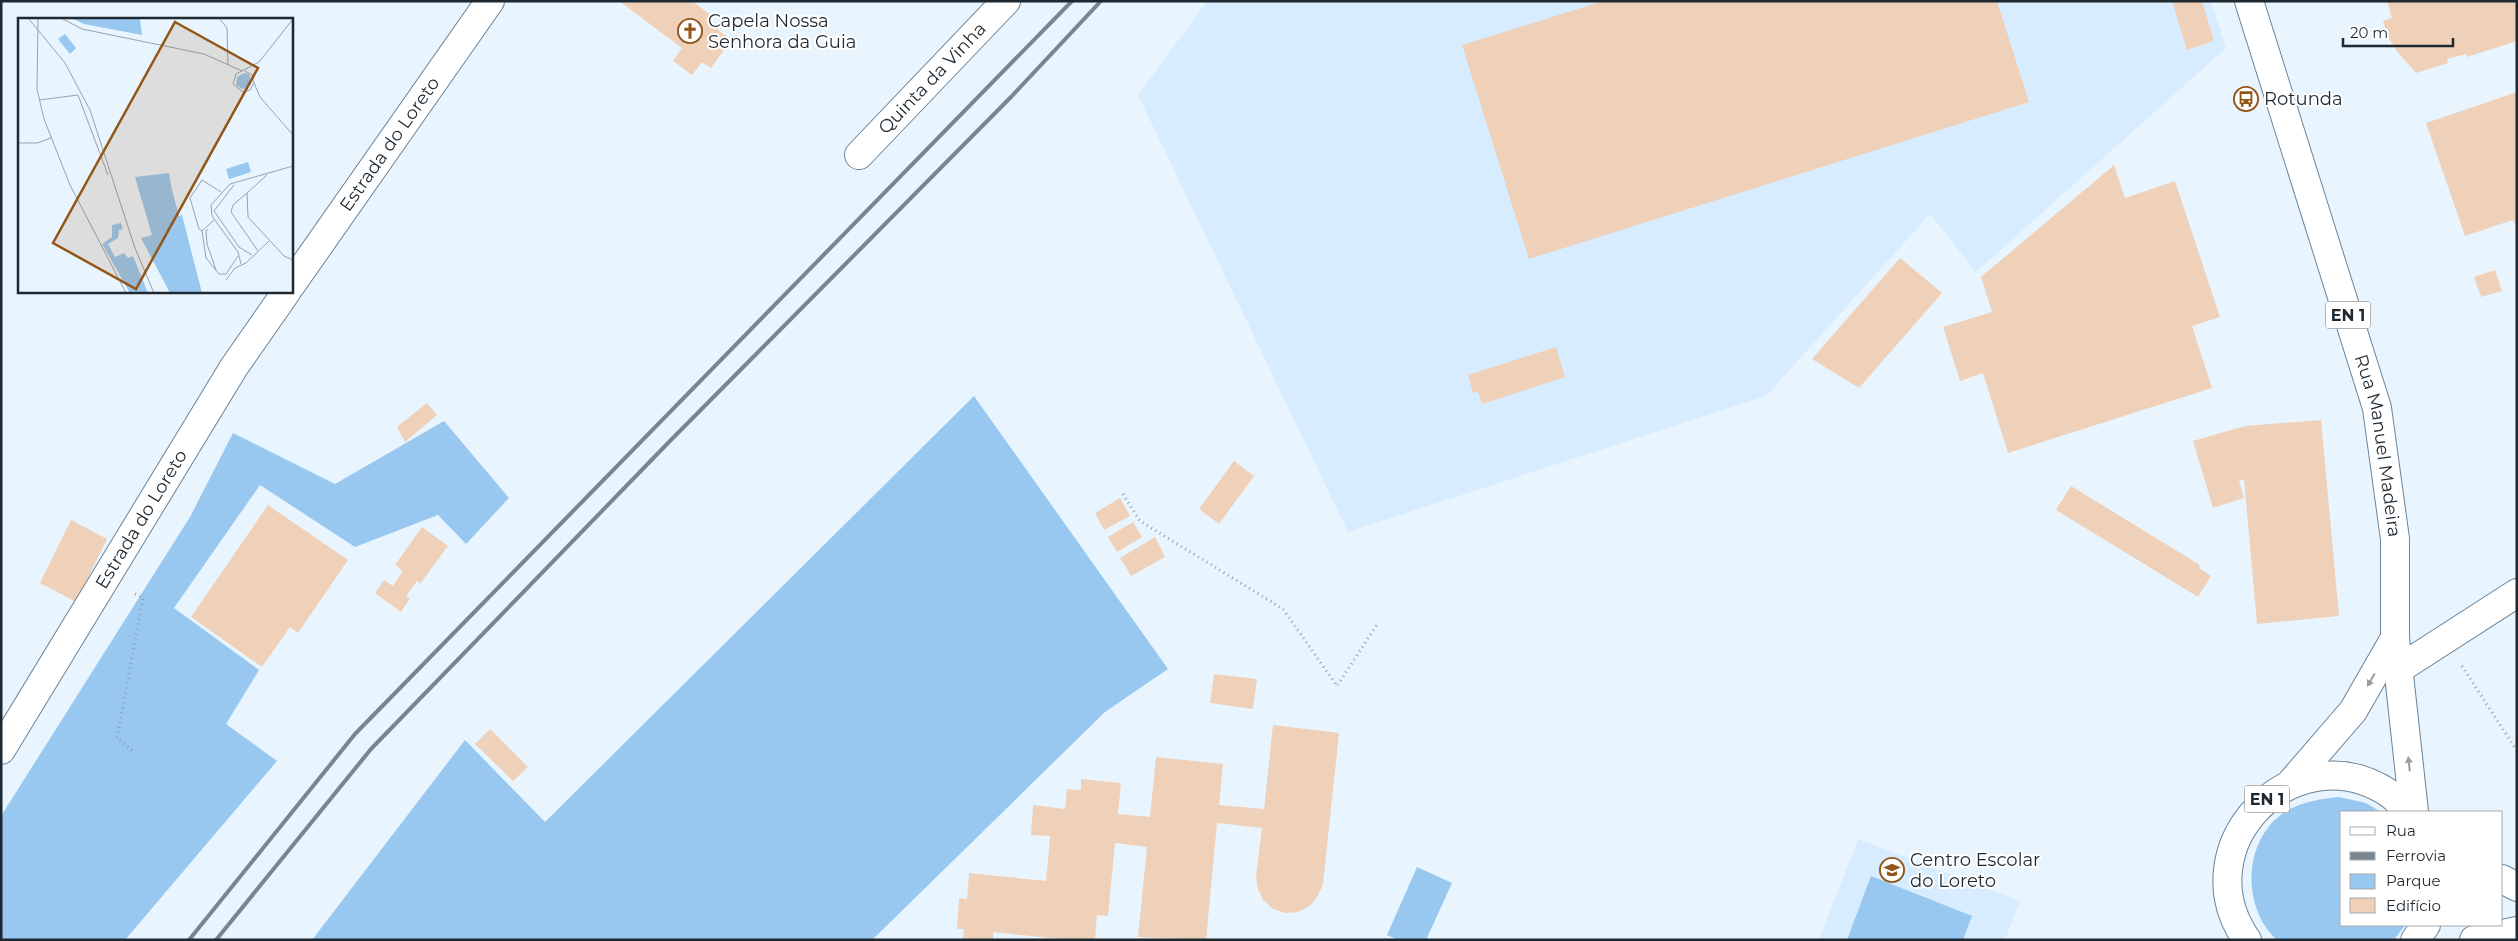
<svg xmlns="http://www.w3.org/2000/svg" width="2518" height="941" font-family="Montserrat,sans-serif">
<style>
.built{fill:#d7ecfe}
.green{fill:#98c7ef}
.building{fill:#efd1ba}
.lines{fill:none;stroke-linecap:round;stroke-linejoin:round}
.minor-casing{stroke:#698399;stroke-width:30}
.major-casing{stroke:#698399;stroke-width:30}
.path{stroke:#949fa8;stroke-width:3;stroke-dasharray:1 4;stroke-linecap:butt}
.minor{stroke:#fff;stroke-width:28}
.major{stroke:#fff;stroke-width:28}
.rail{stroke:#7a868f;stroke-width:4}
.oneway{fill:#999ea2}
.labels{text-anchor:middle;stroke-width:4;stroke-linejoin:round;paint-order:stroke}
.shield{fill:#fff;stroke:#61686f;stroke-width:1}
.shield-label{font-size:16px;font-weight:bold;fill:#1d2831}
.poi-label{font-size:18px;fill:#1d2831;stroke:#fff;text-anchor:start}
.street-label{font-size:18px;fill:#1d2831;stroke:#fff}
.inset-road{fill:none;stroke:#97a3ac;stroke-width:1}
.view{fill:#935619;fill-opacity:0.15;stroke:#935619;stroke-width:2.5}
.inset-edge{fill:none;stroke:#1d2831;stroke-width:2.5}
</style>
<rect width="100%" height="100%" fill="#e9f5fe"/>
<g class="built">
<path d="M1207,1H2211L2226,48L1976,272L1930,214L1766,396L1348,532L1138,95Z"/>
<path d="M1858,839L2020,901L2005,940H1819Z"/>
</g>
<g class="green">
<path d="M974,396L1168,669L1105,712L872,940H312L465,740L545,822Z"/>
<path d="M444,421L509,498L466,544L438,515L355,547L260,485L174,608L259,670L226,724L277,761L125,940H1V816L190,517L233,433L335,484Z"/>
<path d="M2339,797L2366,803L2381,812H2342V925H2405L2394,940H2277C2240,907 2243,836 2288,810C2305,801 2321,799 2339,797Z"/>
<path d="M1417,867L1452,883L1426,940H1398L1387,935Z"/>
<path d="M1871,876L1972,916L1963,940H1847Z"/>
</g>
<g class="building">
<path d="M619,1H692L713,17L709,23L731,40L711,68L702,62L692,75L673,61L682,48Z"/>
<path d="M1596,1H1997L2029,102L1529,259L1462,45L1597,3Z"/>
<path d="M2172,1H2202L2214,41L2187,50Z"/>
<path d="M2387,1H2517V41L2467,57L2466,54L2447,59L2448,63L2416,73L2396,50L2388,37L2383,21L2392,18Z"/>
<path d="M2517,92V229L2513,220L2465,236L2426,123Z"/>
<path d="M2114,165L2125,198L2175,181L2220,317L2192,326L2212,388L2008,453L1983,373L1960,381L1943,327L1992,312L1981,277Z"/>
<path d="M1900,258L1942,293L1859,388L1812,359Z"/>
<path d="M2495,270L2502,291L2481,297L2474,277Z"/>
<path d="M1556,347L1565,377L1482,404L1478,392L1473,393L1468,375Z"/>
<path d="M427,403L437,415L405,442L397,427Z"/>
<path d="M2321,420L2339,616L2257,624L2244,479L2239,481L2244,498L2213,508L2193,441L2245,426Z"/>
<path d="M1234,461L1254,476L1219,524L1199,509Z"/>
<path d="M2071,486L2200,565L2199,568L2211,576L2198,597L2056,510Z"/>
<path d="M1120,498L1130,516L1104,530L1095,513Z"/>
<path d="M268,505L348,560L298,633L290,627L262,667L191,617Z"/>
<path d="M71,520L107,539L76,602L40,583Z"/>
<path d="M1133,522L1142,537L1117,552L1108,537Z"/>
<path d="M422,527L448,546L420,584L417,581L406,596L410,598L401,612L375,593L384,580L393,586L403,571L395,565Z"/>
<path d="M1155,537L1165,557L1131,576L1120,558Z"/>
<path d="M1214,674L1257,679L1253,709L1210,703Z"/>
<path d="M1273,725L1339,733L1323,884L1318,896L1310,906L1298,912L1285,913L1273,909L1263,900L1258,889L1256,877L1262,828L1217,823L1206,940L1138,937L1147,847L1115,843L1108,916L1097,915L1095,940H1069L993,932V940H963L964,929H957L959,898L967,899L969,873L1046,881L1050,836L1031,835L1033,805L1065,809L1067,789L1081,790V779L1121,783L1118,814L1150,817L1156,757L1223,764L1219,805L1264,809Z"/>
<path d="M490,729L528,767L513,781L475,744Z"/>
</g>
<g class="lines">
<defs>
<g id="minor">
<path id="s1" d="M859,155L1006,1"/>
<path id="s2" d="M291,285L490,1"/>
<path d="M2399,669L2517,593"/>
<path id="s3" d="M1,750L234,367L287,291"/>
</g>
<g id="major">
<path id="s4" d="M2249,1L2377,408L2395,539V638L2414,812"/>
<path d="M2290,784L2353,711L2395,638"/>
<path d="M2502,879L2517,887"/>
<path d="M2247,940C2181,846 2295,730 2390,794C2397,799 2403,806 2409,812"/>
<path d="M2415,940L2426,925"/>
<path d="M2474,940L2517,931"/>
</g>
</defs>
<use href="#minor" class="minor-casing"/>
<use href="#major" class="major-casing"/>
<g class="path">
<path d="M1123,494L1140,521L1283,609L1337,686L1378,623"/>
<path d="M135,594L143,598L117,738L135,753"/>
<path d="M2462,666L2517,751"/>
</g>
<use href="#minor" class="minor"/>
<use href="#major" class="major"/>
<g class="rail">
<path d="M189,940L355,734L1072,1"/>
<path d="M216,940L371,749L667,444L1011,97L1101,1"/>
</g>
</g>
<defs><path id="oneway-solid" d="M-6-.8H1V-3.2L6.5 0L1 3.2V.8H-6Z" transform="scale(1.25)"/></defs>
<g class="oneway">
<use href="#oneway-solid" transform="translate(2371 680) rotate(120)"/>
<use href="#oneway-solid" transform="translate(2409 764) rotate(-96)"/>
</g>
<defs>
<symbol id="church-ring" viewBox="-11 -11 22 22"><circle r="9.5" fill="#fff" stroke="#935619" stroke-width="1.5"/><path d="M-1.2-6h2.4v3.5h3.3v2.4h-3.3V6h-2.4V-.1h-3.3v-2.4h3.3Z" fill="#935619"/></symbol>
<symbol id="bus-ring" viewBox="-11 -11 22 22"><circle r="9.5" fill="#fff" stroke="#935619" stroke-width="1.5"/><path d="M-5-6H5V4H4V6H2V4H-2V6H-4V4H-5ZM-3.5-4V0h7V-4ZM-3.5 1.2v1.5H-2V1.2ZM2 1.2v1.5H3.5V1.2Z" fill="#935619"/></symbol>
<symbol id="school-ring" viewBox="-11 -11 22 22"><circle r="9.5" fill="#fff" stroke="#935619" stroke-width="1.5"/><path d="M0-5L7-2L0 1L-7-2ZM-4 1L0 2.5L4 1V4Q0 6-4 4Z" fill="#935619"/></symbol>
</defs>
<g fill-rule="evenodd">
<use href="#church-ring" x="676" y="17" width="28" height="28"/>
<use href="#bus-ring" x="2232" y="85" width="28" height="28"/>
<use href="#school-ring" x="1878" y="856" width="28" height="28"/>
</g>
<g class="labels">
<g class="shield">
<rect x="2325.5" y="301.5" width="45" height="27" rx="4"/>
<rect x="2244.5" y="785.5" width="45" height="27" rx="4"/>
</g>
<g class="shield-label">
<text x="2348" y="321">EN 1</text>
<text x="2267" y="805">EN 1</text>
</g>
<g class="poi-label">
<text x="708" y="27">Capela Nossa<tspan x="708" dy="21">Senhora da Guia</tspan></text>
<text x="2264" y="105">Rotunda</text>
<text x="1910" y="866">Centro Escolar<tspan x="1910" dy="21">do Loreto</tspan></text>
</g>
<g class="street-label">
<text dy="6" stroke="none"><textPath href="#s1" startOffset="106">Quinta da Vinha</textPath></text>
<text dy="6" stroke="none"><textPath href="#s2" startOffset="172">Estrada do Loreto</textPath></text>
<text dy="6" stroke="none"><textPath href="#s4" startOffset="464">Rua Manuel Madeira</textPath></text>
<text dy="6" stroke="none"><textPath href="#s3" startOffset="270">Estrada do Loreto</textPath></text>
</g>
</g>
<g transform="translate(18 18)">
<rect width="275" height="275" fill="#e9f5fe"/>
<path d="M53,0H122L124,17L66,6ZM47,16L58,30L52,36L40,21ZM226,55L231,56L234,64L230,70L224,71L218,67L219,59ZM230,144L233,154L211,161L208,151ZM151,155L154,172L161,198L164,197L184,275H152L123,220L134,217L117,159ZM103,205L105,211L101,212L100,220L90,226L97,239L106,235L110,240L115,238L130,275H112L84,226L94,219V207Z" fill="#98c7ef"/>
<path class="inset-road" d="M10,0L47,45L72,92L117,230L136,275M20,0L19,71L26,101L52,167L108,275M43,0L64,11L186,36L224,53M201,0L209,10L210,47M227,53L234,57L236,65L232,72L225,74L215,66L218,56L241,44L275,1M236,65L242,79L275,117M21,82L60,77L90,157M0,125H19L33,120M249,157L229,175L230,199L266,238L275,242M216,167L196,193L221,229L234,237M229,175L215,187L213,194L240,233M196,202L184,213L181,211L172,180L184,162L203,174M190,211L188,213L189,226L198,252M184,213L188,240L201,256H208L220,238M223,246L220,234L194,198L193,187L212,166L275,148M208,262L217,250L228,245L251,223"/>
<path class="view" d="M157,4L240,50L118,271L35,225Z"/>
<rect width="275" height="275" class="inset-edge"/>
</g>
<rect width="2518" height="941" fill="none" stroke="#1d2831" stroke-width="5"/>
<rect x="2340" y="811" width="162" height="115" fill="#ffffff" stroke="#a5a9ad"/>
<rect x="2350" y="827" width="25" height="8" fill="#ffffff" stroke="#a5a9ad"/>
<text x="2386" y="836" font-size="15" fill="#1d2831">Rua</text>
<rect x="2350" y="852" width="25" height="8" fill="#7a868f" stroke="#a5a9ad"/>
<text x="2386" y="861" font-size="15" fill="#1d2831">Ferrovia</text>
<rect x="2350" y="874" width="25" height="15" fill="#98c7ef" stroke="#a5a9ad"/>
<text x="2386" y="886" font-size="15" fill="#1d2831">Parque</text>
<rect x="2350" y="898" width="25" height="15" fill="#efd1ba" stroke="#a5a9ad"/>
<text x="2386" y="911" font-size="15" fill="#1d2831">Edifício</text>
<path d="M2343 38v8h110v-8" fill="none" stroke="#1d2831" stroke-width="2.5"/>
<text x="2350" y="38" font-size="15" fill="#1d2831" stroke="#ffffff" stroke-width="4" paint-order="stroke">20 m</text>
</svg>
